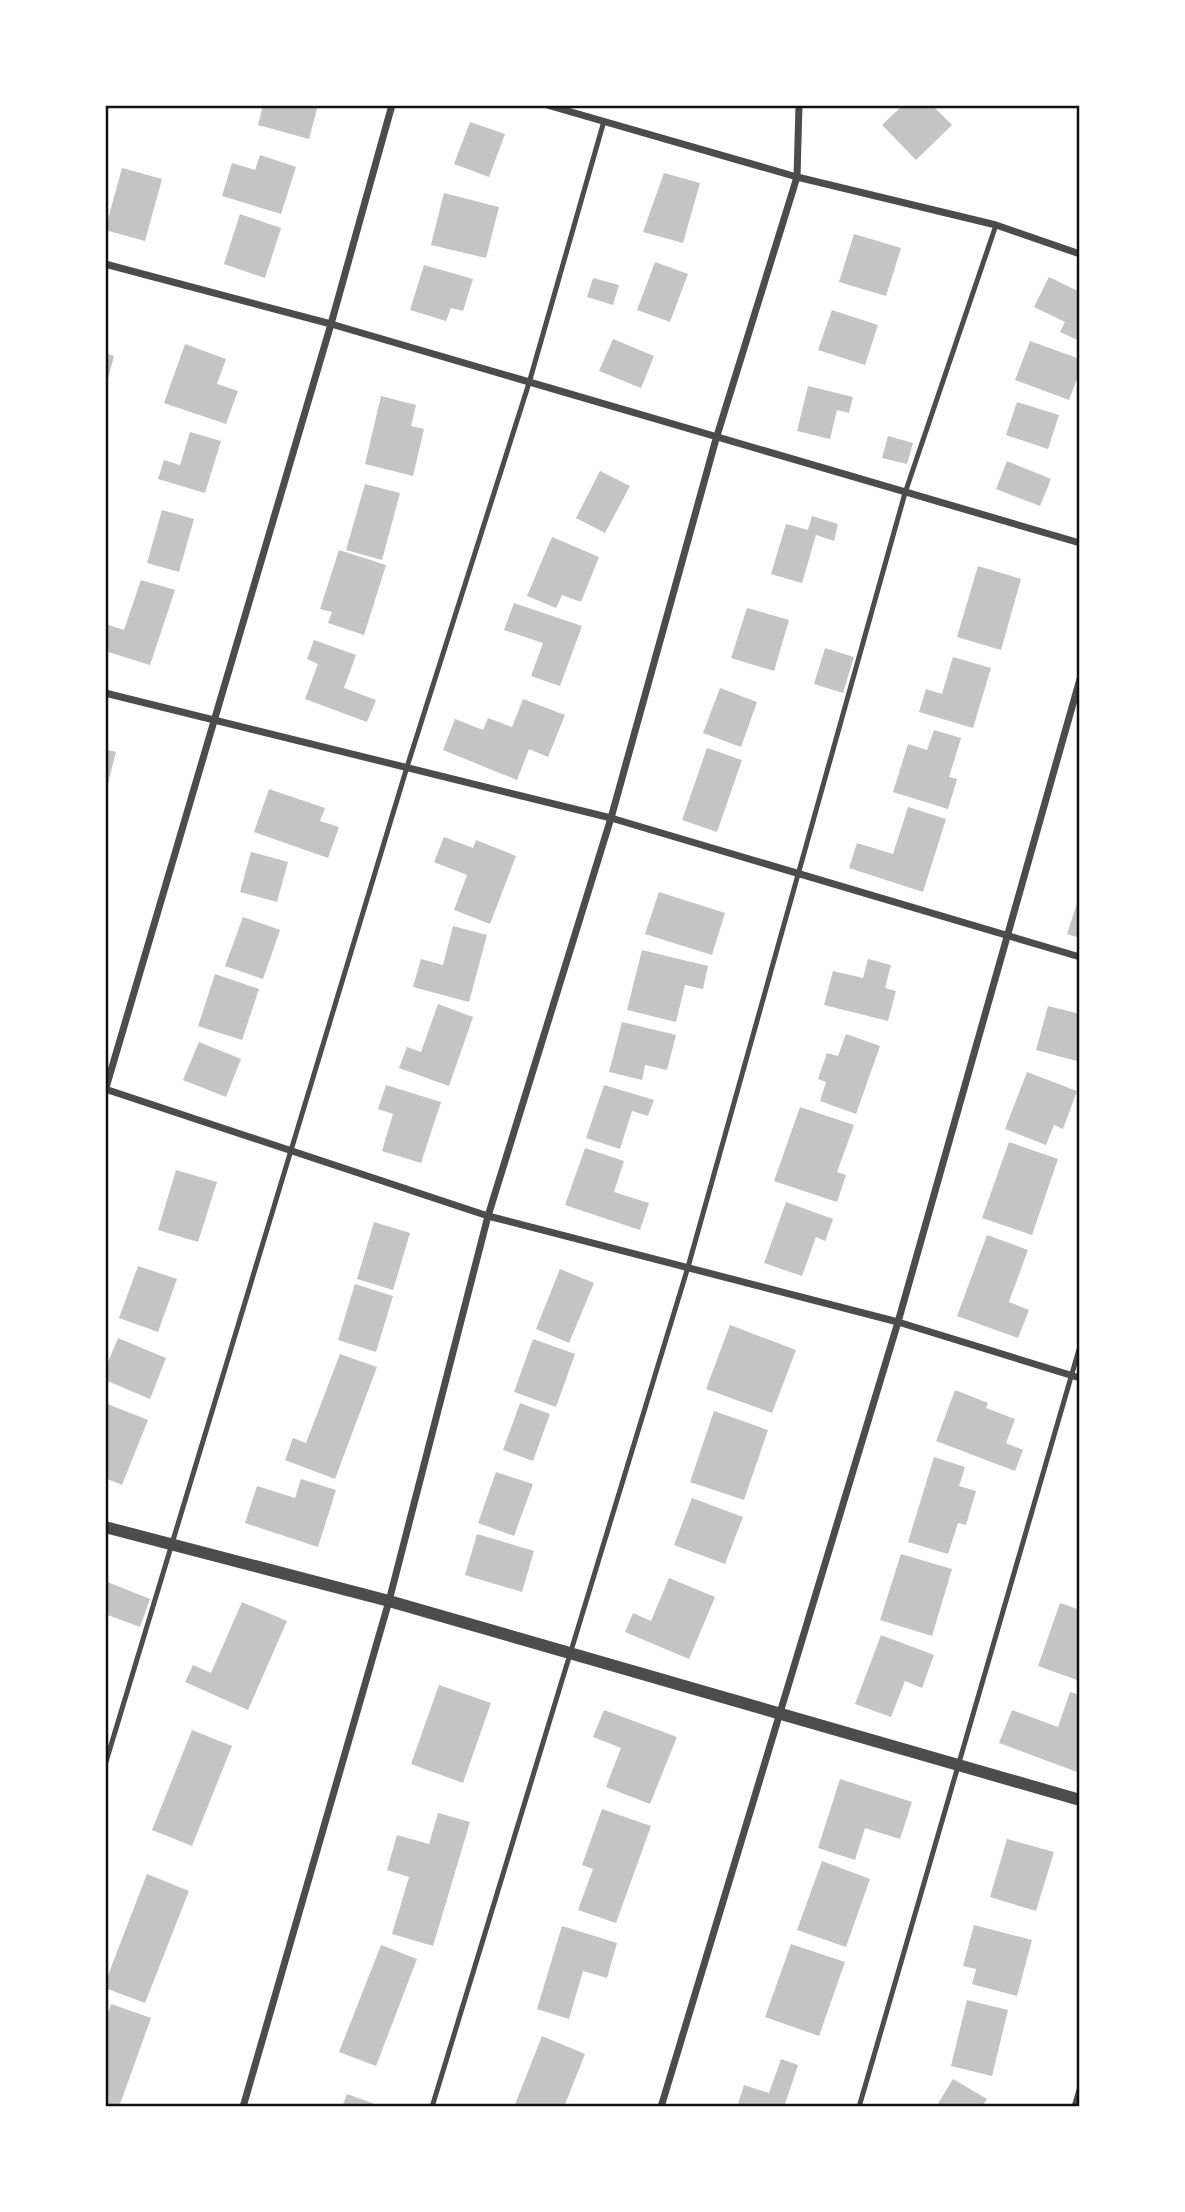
<svg xmlns="http://www.w3.org/2000/svg" width="1185" height="2212" font-family="'Fira Sans',sans-serif">
<style>
.building{fill:#c4c4c4}
.lines{fill:none;stroke-linecap:round;stroke-linejoin:round}
.service{stroke:#4c4c4c;stroke-width:5}
.minor{stroke:#4c4c4c;stroke-width:7}
.tertiary{stroke:#4c4c4c;stroke-width:12}
.neatline{fill:none;stroke:#111;stroke-width:2.5}
</style>
<rect width="100%" height="100%" fill="#fff"/>
<g class="building">
<path d="M263,105H318L309,139L258,125Z"/>
<path d="M903,105H932L952,125L916,160L882,125Z"/>
<path d="M470,122L505,134L489,177L454,164Z"/>
<path d="M260,155L296,167L281,214L222,196L232,163L255,170Z"/>
<path d="M122,168L162,179L145,241L105,230Z"/>
<path d="M664,173L700,183L683,243L643,232Z"/>
<path d="M444,193L499,207L486,258L431,245Z"/>
<path d="M240,214L281,228L265,278L224,264Z"/>
<path d="M854,234L901,248L886,296L839,282Z"/>
<path d="M655,262L688,274L670,322L637,310Z"/>
<path d="M424,265L473,279L463,311L451,308L446,321L410,310Z"/>
<path d="M1049,277L1080,292V341L1060,332L1065,322L1034,307Z"/>
<path d="M593,278L619,285L613,305L587,297Z"/>
<path d="M832,310L878,325L865,365L818,350Z"/>
<path d="M613,339L654,356L641,388L599,371Z"/>
<path d="M1030,341L1080,359V371L1069,400L1015,380Z"/>
<path d="M185,344L226,359L217,384L238,391L226,424L164,403Z"/>
<path d="M105,353L114,356L106,386H105Z"/>
<path d="M808,386L853,397L849,413L837,410L830,439L797,431Z"/>
<path d="M381,396L416,405L411,426L424,429L413,476L365,464Z"/>
<path d="M1017,402L1059,415L1048,449L1006,435Z"/>
<path d="M190,432L221,441L205,493L158,479L164,460L180,465Z"/>
<path d="M888,436L913,443L907,464L882,458Z"/>
<path d="M1007,461L1051,479L1040,506L996,489Z"/>
<path d="M600,471L630,486L605,533L576,518Z"/>
<path d="M365,484L400,493L382,560L346,550Z"/>
<path d="M162,510L194,519L179,572L147,563Z"/>
<path d="M812,516L838,524L834,541L816,535L802,583L771,574L786,524L808,530Z"/>
<path d="M552,537L599,557L581,602L562,595L556,608L527,596Z"/>
<path d="M339,550L386,565L364,635L328,623L332,612L320,609Z"/>
<path d="M978,566L1021,579L1001,650L957,637Z"/>
<path d="M141,580L175,590L150,665L105,651V624L124,630Z"/>
<path d="M514,603L582,626L560,686L531,676L543,643L504,630Z"/>
<path d="M747,608L789,620L774,671L731,658Z"/>
<path d="M314,640L356,655L344,688L376,700L367,722L305,699L318,664L307,659Z"/>
<path d="M825,648L854,657L843,693L814,684Z"/>
<path d="M953,657L991,668L973,728L919,712L926,689L942,694Z"/>
<path d="M720,688L757,702L741,747L703,733Z"/>
<path d="M523,699L565,715L548,757L529,749L517,780L443,750L455,719L483,730L488,718L512,727Z"/>
<path d="M934,730L961,738L949,777L957,779L948,809L893,792L908,744L927,750Z"/>
<path d="M707,748L742,760L717,832L682,820Z"/>
<path d="M105,749L116,752L106,791L105,790Z"/>
<path d="M269,789L325,808L320,821L339,827L328,858L254,832Z"/>
<path d="M908,807L946,819L923,892L849,868L857,843L893,854Z"/>
<path d="M444,837L473,848L476,840L516,856L490,924L454,910L467,875L434,862Z"/>
<path d="M251,852L288,862L277,902L240,892Z"/>
<path d="M659,892L725,913L712,955L645,934Z"/>
<path d="M1080,894V938L1067,934Z"/>
<path d="M243,917L280,930L263,979L225,966Z"/>
<path d="M453,926L487,935L469,1002L413,987L421,959L443,965Z"/>
<path d="M642,950L708,966L703,989L685,985L676,1022L627,1010Z"/>
<path d="M868,959L891,965L885,988L896,991L888,1021L824,1005L833,971L863,978Z"/>
<path d="M215,974L259,989L242,1040L198,1026Z"/>
<path d="M438,1004L473,1017L449,1086L399,1068L407,1047L421,1052Z"/>
<path d="M1048,1006L1080,1014V1062L1036,1050Z"/>
<path d="M622,1022L676,1035L667,1070L645,1065L642,1080L609,1072Z"/>
<path d="M846,1034L880,1046L856,1114L820,1101L826,1082L818,1079L827,1053L838,1056Z"/>
<path d="M199,1042L241,1059L226,1097L183,1080Z"/>
<path d="M1027,1072L1077,1091L1063,1129L1054,1125L1046,1145L1005,1129Z"/>
<path d="M386,1085L441,1102L421,1163L382,1151L393,1114L378,1109Z"/>
<path d="M604,1085L654,1100L648,1116L632,1111L620,1149L586,1138Z"/>
<path d="M800,1107L854,1125L837,1172L846,1175L837,1202L774,1181Z"/>
<path d="M1009,1142L1058,1159L1032,1235L982,1218Z"/>
<path d="M585,1148L624,1161L614,1192L649,1203L640,1230L565,1205Z"/>
<path d="M176,1170L217,1182L198,1242L158,1230Z"/>
<path d="M786,1202L833,1219L825,1241L816,1237L802,1276L764,1263Z"/>
<path d="M374,1222L410,1233L393,1290L357,1279Z"/>
<path d="M987,1235L1028,1250L1009,1302L1029,1310L1018,1338L957,1316Z"/>
<path d="M138,1266L177,1279L158,1332L119,1318Z"/>
<path d="M560,1269L594,1283L569,1343L536,1329Z"/>
<path d="M355,1284L393,1296L376,1352L338,1340Z"/>
<path d="M730,1325L796,1350L772,1413L706,1389Z"/>
<path d="M118,1338L166,1358L150,1399L105,1380V1369Z"/>
<path d="M533,1339L575,1354L556,1407L514,1392Z"/>
<path d="M340,1354L377,1367L335,1479L285,1460L293,1438L306,1443Z"/>
<path d="M955,1390L988,1403L986,1408L1015,1419L1006,1443L1023,1450L1015,1471L936,1441Z"/>
<path d="M105,1403L148,1420L122,1485L105,1478Z"/>
<path d="M520,1403L550,1414L533,1461L503,1450Z"/>
<path d="M714,1411L768,1430L744,1500L690,1482Z"/>
<path d="M934,1457L965,1467L959,1486L976,1491L966,1525L958,1523L948,1554L908,1542Z"/>
<path d="M496,1472L533,1484L514,1536L478,1523Z"/>
<path d="M301,1479L336,1490L318,1547L245,1523L257,1486L295,1498Z"/>
<path d="M692,1498L743,1517L725,1564L674,1545Z"/>
<path d="M477,1534L534,1551L522,1592L465,1575Z"/>
<path d="M901,1554L952,1569L932,1636L880,1620Z"/>
<path d="M669,1578L715,1597L689,1659L625,1632L633,1613L651,1621Z"/>
<path d="M105,1581L150,1599L140,1627L105,1614Z"/>
<path d="M242,1602L287,1621L248,1710L185,1682L193,1665L211,1673Z"/>
<path d="M1060,1603L1080,1610V1681L1038,1666Z"/>
<path d="M881,1635L934,1655L922,1688L905,1681L891,1717L855,1704Z"/>
<path d="M439,1685L491,1703L463,1783L411,1764Z"/>
<path d="M1070,1692L1080,1695V1763L1077,1772L999,1743L1012,1710L1058,1727Z"/>
<path d="M604,1710L677,1737L650,1804L606,1787L621,1748L593,1737Z"/>
<path d="M192,1730L232,1746L192,1846L152,1830Z"/>
<path d="M840,1779L912,1802L900,1839L865,1828L855,1860L818,1848Z"/>
<path d="M602,1809L651,1826L616,1923L578,1910L593,1869L582,1865Z"/>
<path d="M438,1813L470,1822L433,1946L392,1934L409,1877L387,1870L397,1835L429,1844Z"/>
<path d="M1007,1839L1054,1852L1036,1911L990,1897Z"/>
<path d="M822,1861L870,1879L846,1947L797,1930Z"/>
<path d="M147,1874L189,1891L145,2003L105,1988V1983Z"/>
<path d="M974,1925L1032,1940L1017,1996L972,1984L976,1969L963,1966Z"/>
<path d="M562,1926L617,1943L607,1978L583,1971L569,2019L537,2009Z"/>
<path d="M791,1944L845,1962L819,2036L765,2017Z"/>
<path d="M381,1945L417,1959L376,2066L339,2052Z"/>
<path d="M967,2000L1008,2010L992,2076L951,2066Z"/>
<path d="M111,2004L151,2018L119,2107H105V2021Z"/>
<path d="M542,2036L585,2054L564,2107H514Z"/>
<path d="M781,2059L798,2065L784,2107H737L744,2085L769,2093Z"/>
<path d="M953,2079L987,2099L982,2107H936Z"/>
<path d="M347,2094L383,2107H342Z"/>
</g>
<g class="lines">
<g class="service">
<path d="M105,1765L407,767L529,383L604,121"/>
<path d="M432,2107L688,1267L905,493L996,225"/>
<path d="M859,2107L1080,1346"/>
</g>
<g class="minor">
<path d="M547,105L797,177L996,225L1080,254"/>
<path d="M105,264L331,324L1080,543"/>
<path d="M105,693L611,818L1080,957"/>
<path d="M105,1089L488,1216L898,1322L1080,1378"/>
<path d="M105,1091L331,324L392,105"/>
<path d="M243,2107L389,1601L488,1216L611,818L716,439L797,177L799,105"/>
<path d="M661,2107L898,1322L1080,679"/>
<path d="M1075,2107L1080,2090"/>
</g>
<path class="tertiary" d="M105,1527L389,1601L1080,1800"/>
</g>
<rect width="1185" height="2212" fill="none" stroke="#ffffff" stroke-width="214"/>
<rect x="107" y="107" width="971" height="1998" class="neatline"/>
</svg>
